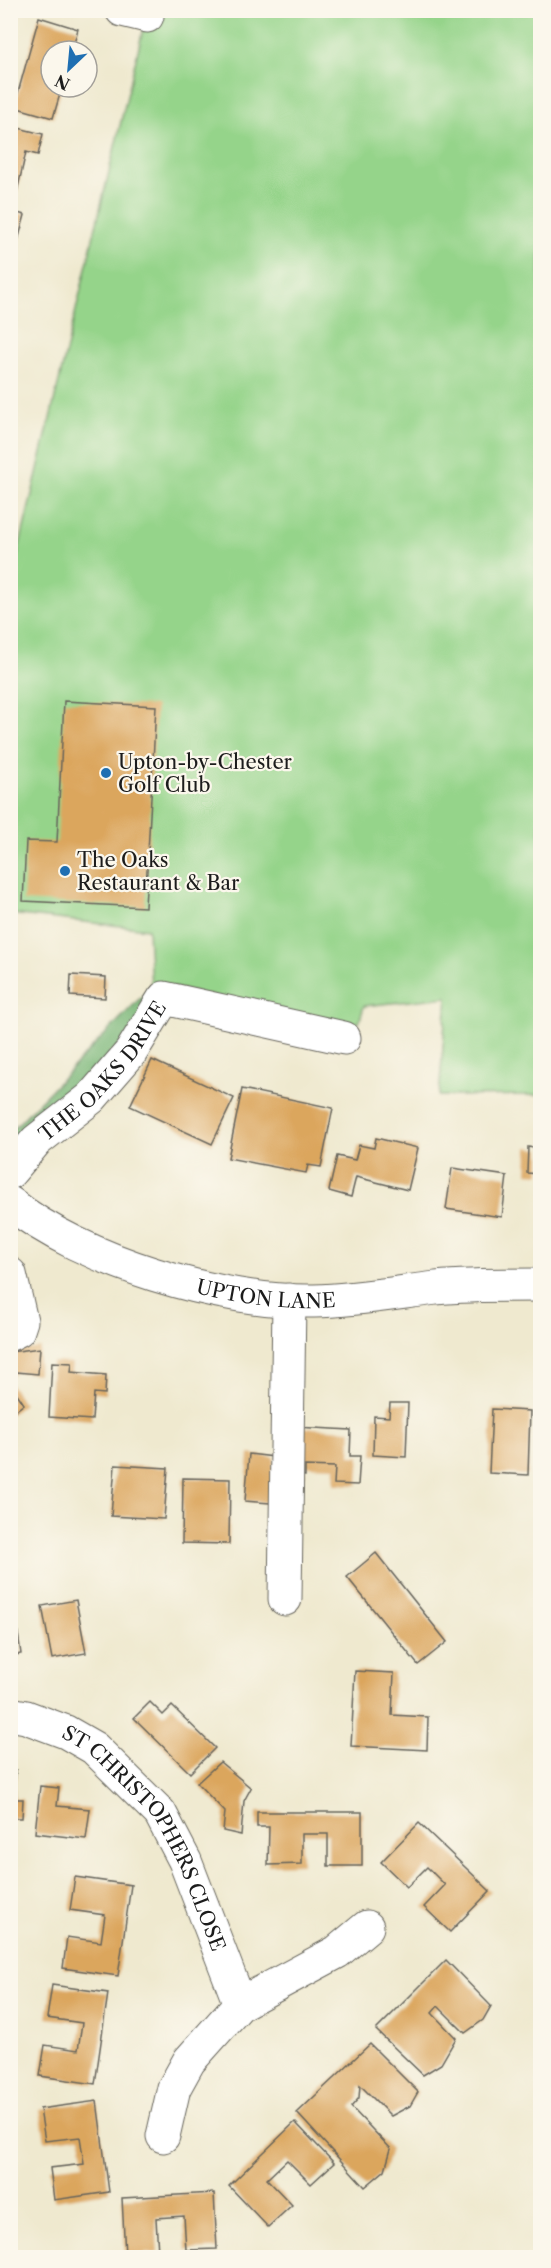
<svg xmlns="http://www.w3.org/2000/svg" width="551" height="2268" font-family="'Libre Caslon Text',serif">
<style>
.green{fill:#95d48a;stroke:#587853;stroke-width:1.5}
.forest{fill:#78b676;stroke:#4a6949;stroke-width:1.5}
.building{fill:#dba65d}
.lines{fill:none;stroke-linecap:round;stroke-linejoin:round}
.minor-casing{stroke:#66645b;stroke-width:35}
.minor{stroke:#fff;stroke-width:33}
.poi-dot{fill:#1f6fb2;stroke:#fbf7ec;stroke-width:2}
.labels{text-anchor:middle;stroke-width:4.5;stroke-linejoin:round;paint-order:stroke}
.poi-label{font-size:20px;fill:#1c1c1c;stroke:#fbf7ec;text-anchor:start}
.street-label{font-size:20px;fill:#1c1c1c;stroke:#fbf7ec}
</style>
<rect width="100%" height="100%" fill="#fbf7ec"/>
<filter id="ink" filterUnits="userSpaceOnUse"><feTurbulence type="fractalNoise" baseFrequency=".0167" numOctaves="2"/><feDisplacementMap in="SourceGraphic" scale="12" xChannelSelector="R" yChannelSelector="G"/><feConvolveMatrix kernelMatrix="1 2 1 2 8 2 1 2 1" color-interpolation-filters="sRGB"/></filter>
<filter id="wash" filterUnits="userSpaceOnUse"><feTurbulence type="fractalNoise" baseFrequency=".008" numOctaves="4" result="noise"/><feDisplacementMap in="SourceGraphic" scale="24" xChannelSelector="R" yChannelSelector="G"/><feGaussianBlur stdDeviation="1.35" result="paint"/><feColorMatrix in="noise" values="0 0 0 0 0 0 0 0 0 0 0 0 0 0 0 0 0 1.4 0 .05"/><feComposite in="paint" operator="in"/></filter>
<g filter="url(#wash)">
<rect width="100%" height="100%" fill="#efe9cf"/>
<path class="green" d="M144,11H540V1095L439,1096L447,997L364,1006L359,1023L325,1021L175,988L151,987L148,929L11,914L10,789L15,746L10,745L11,582L145,21Z"/>
<path class="forest" d="M151,987L175,988L11,1160V1131Z"/>
<g id="blocks">
<g class="building">
<path d="M39,17L78,29L72,51H51V87H62L53,118L14,107Z"/>
<path d="M10,126L43,134L38,155L26,152L17,192L10,191Z"/>
<path d="M10,211L25,215L11,266H10Z"/>
<path d="M64,701L156,706L145,907L23,901L26,841L57,842Z"/>
<path d="M71,975L106,977L105,998L70,996Z"/>
<path d="M152,1060L234,1098L212,1144L130,1106Z"/>
<path d="M242,1089L333,1108L321,1167L308,1165L306,1173L228,1158Z"/>
<path d="M376,1138L418,1148L408,1190L356,1177L351,1197L329,1191L337,1156L355,1160L359,1145L374,1148Z"/>
<path d="M528,1147L540,1149V1174L527,1173Z"/>
<path d="M452,1168L507,1176L502,1217L446,1209Z"/>
<path d="M40,1348L38,1374L16,1372L10,1378V1352Z"/>
<path d="M52,1362L72,1363L71,1372L106,1375L105,1394L94,1393L92,1420L49,1417Z"/>
<path d="M10,1383L24,1404L10,1415Z"/>
<path d="M390,1403H408L406,1457L373,1455L374,1416L389,1417Z"/>
<path d="M492,1409L530,1411L528,1475L489,1473Z"/>
<path d="M295,1427L351,1430L350,1456H360L358,1485L334,1484L335,1467L305,1466V1476L293,1475Z"/>
<path d="M249,1454L274,1457L270,1503L245,1501Z"/>
<path d="M115,1465L168,1468L164,1519L111,1516Z"/>
<path d="M183,1478L230,1479L229,1544L182,1543Z"/>
<path d="M376,1553L447,1642L418,1665L347,1577Z"/>
<path d="M13,1599L21,1654L10,1656V1600Z"/>
<path d="M76,1600L86,1653L52,1659L42,1606Z"/>
<path d="M355,1671L394,1673L392,1715L428,1717L427,1750L351,1746Z"/>
<path d="M150,1702L163,1715L172,1706L215,1748L190,1773L134,1718Z"/>
<path d="M220,1762L251,1788L244,1801L241,1835L223,1831L225,1812L197,1783Z"/>
<path d="M10,1770H16L14,1799H23L22,1818H10Z"/>
<path d="M40,1786L59,1788L57,1806L90,1809L86,1839L35,1833Z"/>
<path d="M257,1812H362V1866H328V1834H302V1864L268,1865L269,1827H257Z"/>
<path d="M419,1823L490,1891L450,1932L424,1907L445,1885L427,1867L407,1887L381,1862Z"/>
<path d="M75,1877L131,1885L118,1976L63,1968L67,1937L101,1942L105,1915L70,1910Z"/>
<path d="M446,1960L491,2006L483,2020L465,2033L438,2006L432,2013L456,2038L441,2064L423,2075L376,2030Z"/>
<path d="M52,1985L108,1993L95,2084L40,2076L45,2045L78,2050L82,2023L47,2018Z"/>
<path d="M370,2044L418,2092L410,2106L391,2116L360,2085L359,2098L351,2107L391,2149L385,2170L365,2187L297,2113Z"/>
<path d="M97,2101L109,2192L54,2200L50,2168L84,2164L82,2150L80,2137L45,2141L40,2109Z"/>
<path d="M295,2122L334,2163L311,2184L287,2160L267,2179L292,2205L268,2227L229,2186Z"/>
<path d="M214,2193L217,2249L186,2250L184,2216L156,2218L158,2253L125,2255L122,2198Z"/>
</g>
</g>
</g>
<g filter="url(#ink)">
<use href="#blocks" fill-opacity="0" stroke="#66645b" stroke-width="1.5"/>
<g class="lines">
<defs>
<g id="minor">
<path d="M122,10L147,16"/>
<path id="s1" d="M10,1172L36,1141L91,1098L131,1052L164,998L344,1038"/>
<path id="s2" d="M10,1203C82,1261 222,1303 314,1301C355,1300 395,1293 436,1288C471,1285 505,1285 540,1285"/>
<path d="M10,1274L21,1321L18,1330L10,1334"/>
<path d="M285,1599L289,1300"/>
<path id="s3" d="M10,1714L26,1717L66,1732L94,1748L160,1813L185,1861L240,2004"/>
<path d="M163,2136L174,2088L189,2061L240,2004L337,1952L367,1927"/>
</g>
</defs>
<use href="#minor" class="minor-casing"/>
<use href="#minor" class="minor"/>
</g>
</g>
<g class="poi-dot">
<circle cx="106" cy="773" r="6"/>
<circle cx="65" cy="871" r="6"/>
</g>
<g class="labels">
<g class="poi-label">
<text x="118" y="769">Upton-by-Chester<tspan x="118" dy="23">Golf Club</tspan></text>
<text x="77" y="867">The Oaks<tspan x="77" dy="23">Restaurant &amp; Bar</tspan></text>
</g>
<g class="street-label">
<text dy="7" stroke="none"><textPath href="#s1" startOffset="138">THE OAKS DRIVE</textPath></text>
<text dy="7" stroke="none"><textPath href="#s2" startOffset="276">UPTON LANE</textPath></text>
<text dy="7" stroke="none"><textPath href="#s3" startOffset="195">ST CHRISTOPHERS CLOSE</textPath></text>
</g>
</g>
<rect width="551" height="2268" fill="none" stroke="#fbf7ec" stroke-width="36"/>
<g transform="translate(69 69) rotate(206)"><circle r="28" fill="#fbf7ec" stroke="#a29f99" stroke-width="1.5"/>
<path d="M0-4.5L10 22L0 15L-10 22Z" fill="#1f6fb2"/>
<text y="-9" font-size="16" font-weight="bold" text-anchor="middle" fill="#1c1c1c">N</text>
</g>
</svg>
